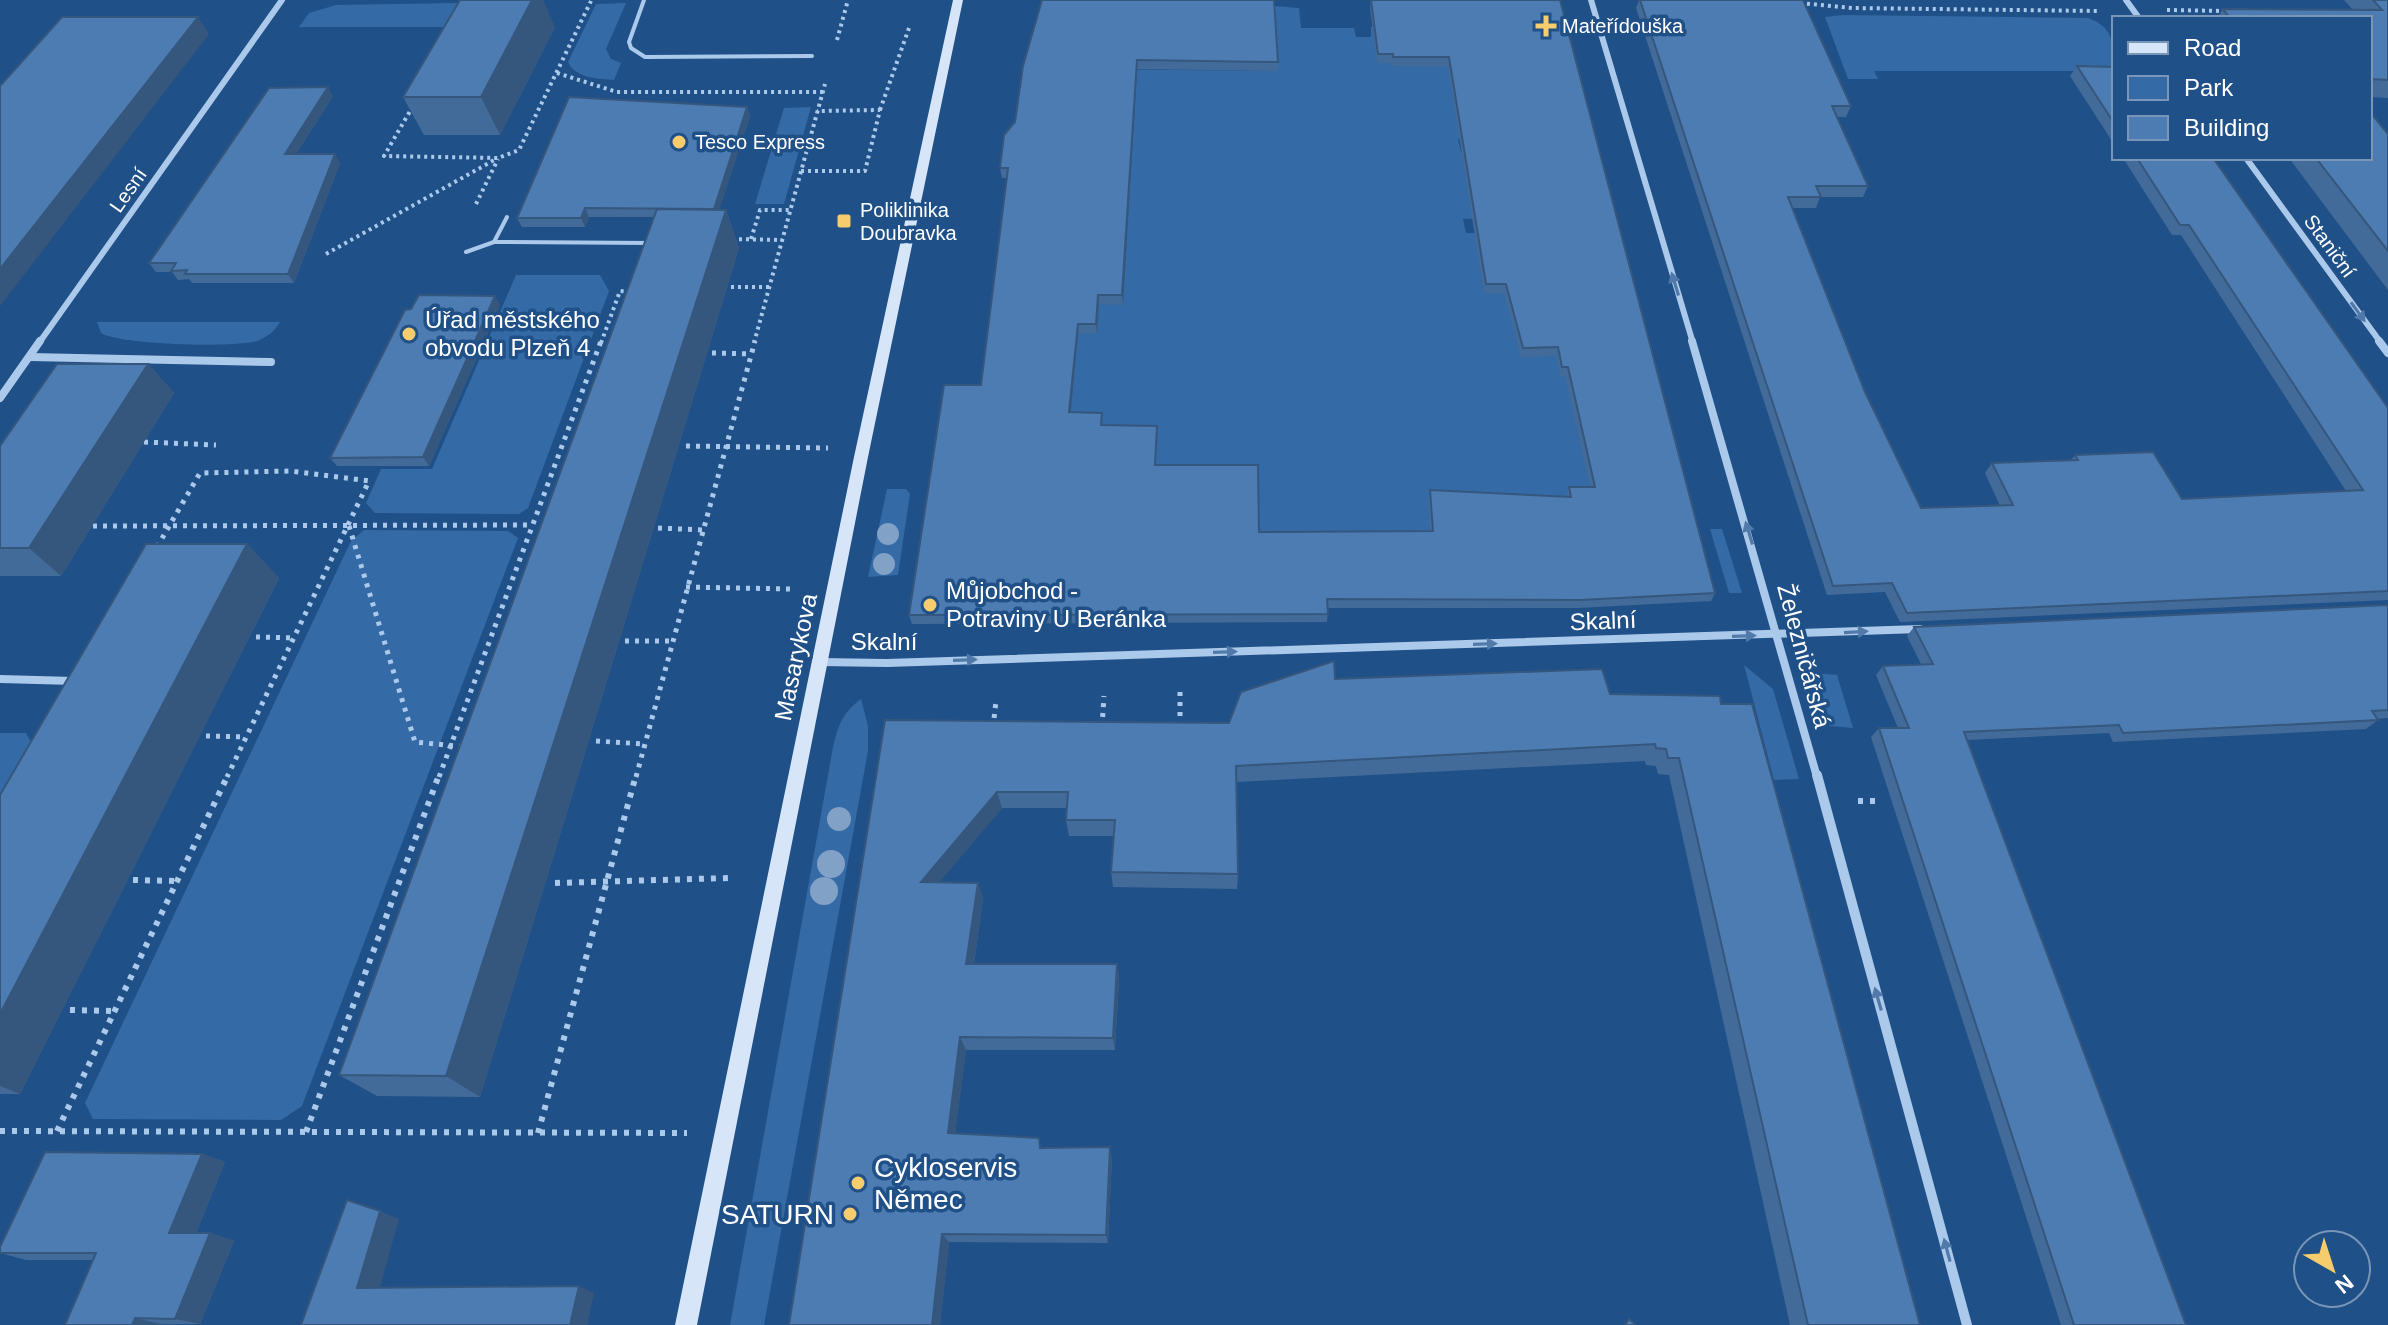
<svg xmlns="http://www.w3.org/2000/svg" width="2388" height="1325" font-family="Arial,sans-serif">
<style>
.green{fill:#346aa5;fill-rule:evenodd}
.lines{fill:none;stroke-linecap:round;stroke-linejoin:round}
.path-far2{stroke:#abc9ea;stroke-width:4;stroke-dasharray:3 4;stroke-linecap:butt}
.path-far1{stroke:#abc9ea;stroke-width:5;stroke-dasharray:4 6;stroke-linecap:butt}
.path{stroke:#abc9ea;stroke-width:6;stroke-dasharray:5 7;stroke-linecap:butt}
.service{stroke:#abc9ea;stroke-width:4}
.minor-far2{stroke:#abc9ea;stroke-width:6}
.minor-far1{stroke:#abc9ea;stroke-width:8}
.minor{stroke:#abc9ea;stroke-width:10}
.secondary{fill:#d6e6f8;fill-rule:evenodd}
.tree{fill:#81a1c6}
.wall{fill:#426b99}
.shaded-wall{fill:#36577d}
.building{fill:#4d7cb2;stroke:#36577d;stroke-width:2}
.oneway{fill:#517aaa}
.poi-dot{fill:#f7cc6c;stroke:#205088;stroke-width:3}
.labels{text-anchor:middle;stroke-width:7;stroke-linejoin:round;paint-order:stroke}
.far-poi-label{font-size:20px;fill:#fff;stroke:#205088;text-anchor:start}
.far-street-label{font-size:20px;fill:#fff;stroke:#205088}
.poi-label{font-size:24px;fill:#fff;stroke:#205088;text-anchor:start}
.street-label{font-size:24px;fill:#fff;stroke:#205088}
.near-poi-label{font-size:28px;fill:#fff;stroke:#205088;text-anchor:start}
</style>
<rect width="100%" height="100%" fill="#205088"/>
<g class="green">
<path d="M456,3L461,8L450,27H299L309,13L336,5Z"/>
<path d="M626,3L606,49L611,59L621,63L614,80C598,79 575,78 568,62L596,4Z"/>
<path d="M1274,6L1299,8L1301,28H1354L1356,37H1371V27H1387L1377,62L1392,63V66L1440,42L1523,138L1458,139L1461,152H1481L1570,376L1631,456L1558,538L1258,540L1101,446L1102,422L1048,421L1092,69L1277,71ZM1507,218L1509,233H1466L1463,219Z"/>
<path d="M1842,15L2088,18C2115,27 2114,47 2114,71H1874L1878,79H1848L1825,17Z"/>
<path d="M811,107L784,204H755L784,108Z"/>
<path d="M516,275H600L609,291L528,508L519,514L375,513L366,503L381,469H432Z"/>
<path d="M97,322H280C275,331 267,337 257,341C234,348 121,345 101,333Z"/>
<path d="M887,489H906L910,494L898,575L868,577Z"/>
<path d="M1710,529H1722L1742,593H1729Z"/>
<path d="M364,530L508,531L518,538L302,1106L281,1120L93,1119L85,1103L351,541Z"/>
<path d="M1744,665L1773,689L1799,779L1774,780Z"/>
<path d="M1815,673L1837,675L1853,728L1829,726Z"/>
<path d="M861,699L868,726V751L764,1325H730L833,747C838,726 842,713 861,699Z"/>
<path d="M0,733H26L33,746L0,796Z"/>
</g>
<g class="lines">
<g class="path-far2">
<path d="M1800,3L1852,8L2097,11"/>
<path d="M2167,10L2225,11"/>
<path d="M837,40L848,0"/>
<path d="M557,73L617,92H823"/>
<path d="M413,106L384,156L498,158L519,150L591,1"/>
<path d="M880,110L909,28"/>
<path d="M801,171H865L880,110L817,111"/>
<path d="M476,204L498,159"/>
<path d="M732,239L782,240"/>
<path d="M751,239L760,210H790"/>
<path d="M326,254L496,159"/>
<path d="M731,287H769"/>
<path d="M601,343L620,291L633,292"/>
<path d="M754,343L825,84"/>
</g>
<g class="path-far1">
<path d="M712,353L751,354"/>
<path d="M144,442L216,445"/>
<path d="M686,446L828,448"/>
<path d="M93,526L533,525"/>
<path d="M349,526L415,742L466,747"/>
<path d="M658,528L703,530"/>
<path d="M157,547L200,473L291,471L369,481L227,777"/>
<path d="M686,587L790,589"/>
<path d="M256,637L295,638"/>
<path d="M625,641H672"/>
<path d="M1180,692V727"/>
<path d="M1102,727L1104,696"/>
<path d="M993,728L996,701"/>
<path d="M206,736L246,737"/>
<path d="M596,741L644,744"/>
<path d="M439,777L601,341"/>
<path d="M636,777L755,341"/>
</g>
<g class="path">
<path d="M1858,801H1877"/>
<path d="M133,880L177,881"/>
<path d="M555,883L729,878"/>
<path d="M70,1010L115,1011"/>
<path d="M0,1131L687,1133"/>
<path d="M57,1131L228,775"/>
<path d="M306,1132L439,775"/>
<path d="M538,1133L636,775"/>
</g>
<g class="service">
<path d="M644,0L629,42L631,48L645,57L812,56"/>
<path d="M494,242L507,217"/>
<path d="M466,252L494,242L652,243"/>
</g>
<g class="minor-far2">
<path d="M1591,0L1693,343"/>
<path d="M2126,0L2139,18"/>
<path d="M2246,158L2381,343"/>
<path d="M39,343L282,0"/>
</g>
<g class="minor-far1">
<path d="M1692,341L1817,777"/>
<path d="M2379,341L2388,353"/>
<path d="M30,357L271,362"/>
<path d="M0,398L40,341"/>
<path d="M819,662L887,663L1920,629"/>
<path d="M0,679L74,681"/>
</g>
<path class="minor" d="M1817,775L1967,1325"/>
<path class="secondary" d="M953,0H963L868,457L697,1325H675L854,457Z"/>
</g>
<g class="tree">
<circle cx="888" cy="534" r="11"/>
<circle cx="884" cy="564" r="11"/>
<circle cx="839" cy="819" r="12"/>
<circle cx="831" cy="864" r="14"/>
<circle cx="824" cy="891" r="14"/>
</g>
<g class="wall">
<path d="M1042,0L1278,62V71L1137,69L1123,305L1099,304L1097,333H1078L1071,412L1102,425L1157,426L1156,465L1259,532L1430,531L1428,499L1430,490L1566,497L1569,487H1590L1565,376H1560L1556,356L1521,357L1504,293H1484L1448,67L1392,66V63H1377L1370,8L1371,0H1560L1715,593L1711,601L1578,608H1328L1327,622L912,624L909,615L981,385L1007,178H1002L1000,168L1015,122Z"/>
<path d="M1639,0H1803L1851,106L1846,117H1836L1868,186L1863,197H1820L1816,208H1793L1865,392L1921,508L2000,506L1985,473L1992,463L2070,461L2075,455L2182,499L2346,491L2181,235H2172L2123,158H2213L2388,408V600L1900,622L1885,592L1827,595L1636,8Z"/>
<path d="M2344,0H2388V98L2370,97V18H2217L2223,9L2353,10Z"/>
<path d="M555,27L500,135H424L403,97Z"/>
<path d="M2077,66L2114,67V144L2070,76Z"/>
<path d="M333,96L296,154L340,163L294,283H192L189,279L178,280L172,272H156L149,263Z"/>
<path d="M747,107L750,116L719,210H726L739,248L480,1097L377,1096L339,1075L654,217H589L585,227H522L517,218Z"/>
<path d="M2388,134V290L2289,158H2370Z"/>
<path d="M500,305L429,466H337L330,458L411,309Z"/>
<path d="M148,364L174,393L61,576H0V446Z"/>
<path d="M247,544L279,578L20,1094H0V795Z"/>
<path d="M2388,605V718L2377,719L2378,720L2366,729L2113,742L2109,733L1967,740L2186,1325H2061L1871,737L1879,728H1898L1876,675L1883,666L1921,664L1907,636L1914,627Z"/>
<path d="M1335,679L1610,694L1721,704L1920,1325H1790L1669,775L1658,774L1656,766L1646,765L1645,761L1236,782L1238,874L1237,889L1113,887L1111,872L1114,836H1069L1066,820L1067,808H1002L939,882L983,898L974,964H1117L1119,978L1115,1050H966L955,1133L1043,1148L1112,1157L1108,1243L949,1242L940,1325L885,720L1229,723Z"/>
<path d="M202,1154L225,1162L196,1233H210L234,1241L200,1324L65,1325L93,1260H26L0,1253V1247Z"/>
</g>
<g class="shaded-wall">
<path d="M532,0H543L555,27L500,135L481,97Z"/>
<path d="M198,17L209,34L0,306V269Z"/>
<path d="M1137,60V69L1123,305L1122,295Z"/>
<path d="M328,87L333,96L291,162L285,154Z"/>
<path d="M747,107L750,116L717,217L714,209Z"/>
<path d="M335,154L340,163L294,283L288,274Z"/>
<path d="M585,208L589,217L585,227L581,218Z"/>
<path d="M726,210L739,248L480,1097L446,1076Z"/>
<path d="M1098,295L1099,304L1097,333L1096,324Z"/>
<path d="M495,296L500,305L429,466L423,457Z"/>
<path d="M1078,324V333L1070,421L1069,412Z"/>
<path d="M148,364L174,393L61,576L29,548Z"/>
<path d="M247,544L279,578L20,1094L0,1086V1014Z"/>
<path d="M997,792L1002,808L927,897L921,882Z"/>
<path d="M978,883L983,898L972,977L966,964Z"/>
<path d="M1117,964L1119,978L1115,1050L1113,1038Z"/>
<path d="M960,1037L966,1050L954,1143L948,1133Z"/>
<path d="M1110,1147L1112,1157L1108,1243L1106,1235Z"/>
<path d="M202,1154L225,1162L193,1240L169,1233Z"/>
<path d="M380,1211L399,1219L378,1294L357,1288Z"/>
<path d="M210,1233L234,1241L200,1324L175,1319Z"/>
<path d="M942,1234L949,1242L940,1325H932Z"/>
<path d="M579,1286L594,1293L587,1325H570Z"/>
<path d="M135,1318L161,1324L160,1325H132Z"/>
</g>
<g class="building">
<path d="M460,0H532L481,97H403Z"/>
<path d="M1042,0H1274L1278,62L1137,60L1122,295H1098L1096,324H1078L1069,412L1102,413L1101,425L1157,426L1155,465H1258L1259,532L1433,531L1430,490L1571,497L1569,487H1595L1568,367H1562L1558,347L1523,348L1506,284H1486L1449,57H1393V54H1378L1371,0H1560L1715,593L1581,600L1327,599L1328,614L909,615L944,385H981L1008,168H1000L1004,135L1015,122L1023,66Z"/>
<path d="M1640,0H1803L1851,106H1832L1868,186H1816L1821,197H1788L1865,392L1921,508L2013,505L1992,463L2078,460L2075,455L2153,452L2182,499L2363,490L2189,225H2180L2137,158H2213L2388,408V591L1907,613L1892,583L1833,586Z"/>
<path d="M2373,0H2388V80L2370,79V18H2230L2223,9L2382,10Z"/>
<path d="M62,17H198L0,269V86Z"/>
<path d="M2077,66L2114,67V123Z"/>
<path d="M328,87L285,154H335L288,274H185L187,270L171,271L176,263H149L269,88Z"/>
<path d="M569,97L747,107L714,209L585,208L581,218H517Z"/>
<path d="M2370,112L2388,134V251L2316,158H2370Z"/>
<path d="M657,209L726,210L446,1076L339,1075Z"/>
<path d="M419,295L495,296L423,457L330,458L405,310L411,309Z"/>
<path d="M57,364H148L29,548H0V446Z"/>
<path d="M146,544H247L0,1014V795Z"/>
<path d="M2388,605V710L2372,711L2378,720L2123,733L2119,725L1964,732L2186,1325H2074L1879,728H1909L1883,666L1933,664L1914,627Z"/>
<path d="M1334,661L1335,679L1602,669L1610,694L1720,696L1721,704H1752L1920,1325H1808L1679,758H1668L1666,749L1656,748L1655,744L1236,766L1238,874L1111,872L1115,820H1066L1068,792H997L921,882L978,883L966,964H1117L1113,1038L960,1037L948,1133L1039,1138L1040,1148L1110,1147L1106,1235L942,1234L932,1325H789L885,720L1229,723L1241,692Z"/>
<path d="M45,1152L202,1154L169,1233H210L175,1319L135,1318L132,1325H65L96,1253H0V1247Z"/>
<path d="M347,1200L380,1211L357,1288L579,1286L570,1325H301Z"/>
<path d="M1629,1319L1636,1325H1625Z"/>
</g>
<defs><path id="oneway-solid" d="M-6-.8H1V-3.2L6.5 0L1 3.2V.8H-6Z" transform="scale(2)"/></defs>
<g class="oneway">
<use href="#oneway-solid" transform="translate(1675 284) rotate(-107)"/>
<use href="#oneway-solid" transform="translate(2358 312) rotate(54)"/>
<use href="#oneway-solid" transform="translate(1749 533) rotate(-107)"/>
<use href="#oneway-solid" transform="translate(1856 632) rotate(-3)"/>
<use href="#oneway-solid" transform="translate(1744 636) rotate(-2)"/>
<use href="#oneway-solid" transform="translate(1485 644) rotate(-2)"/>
<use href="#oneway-solid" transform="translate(1225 652) rotate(-2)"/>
<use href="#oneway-solid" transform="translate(965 660) rotate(-2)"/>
<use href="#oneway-solid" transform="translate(1878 999) rotate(-106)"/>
<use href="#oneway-solid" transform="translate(1947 1250) rotate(-105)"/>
</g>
<g class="poi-dot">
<path d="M1542 14h8v8h8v8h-8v8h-8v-8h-8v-8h8z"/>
<circle cx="679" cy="142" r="8"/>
<rect x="836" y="213" width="16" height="16" rx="4"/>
<circle cx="409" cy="334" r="8"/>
<circle cx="930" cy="605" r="8"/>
<circle cx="858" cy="1183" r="8"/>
<circle cx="850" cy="1214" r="8"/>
</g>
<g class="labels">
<g class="far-poi-label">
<text x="1562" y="33">Mateřídouška</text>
<text x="695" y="149">Tesco Express</text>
<text x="860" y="217">Poliklinika<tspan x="860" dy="23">Doubravka</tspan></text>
</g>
<g class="far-street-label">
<text transform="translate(128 190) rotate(-55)" y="7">Lesní</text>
<text transform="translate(2330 246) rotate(54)" y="7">Staniční</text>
</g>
<g class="poi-label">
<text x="425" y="328">Úřad městského<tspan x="425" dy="28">obvodu Plzeň 4</tspan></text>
<text x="946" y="599">Můjobchod -<tspan x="946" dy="28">Potraviny U Beránka</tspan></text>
</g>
<g class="street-label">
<text transform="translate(1603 621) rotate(-2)" y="8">Skalní</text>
<text x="884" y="650">Skalní</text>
<text transform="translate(1804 656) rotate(75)" y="8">Železničářská</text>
<text transform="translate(796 657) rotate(-78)" y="8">Masarykova</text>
</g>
<g class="near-poi-label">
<text x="874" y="1177">Cykloservis<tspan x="874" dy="32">Němec</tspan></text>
<text x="834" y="1224" text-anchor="end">SATURN</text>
</g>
</g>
<rect x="2112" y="16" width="260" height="144" fill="#205088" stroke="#7996b8" stroke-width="2"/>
<rect x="2128" y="42" width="40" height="12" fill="#d6e6f8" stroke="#7996b8" stroke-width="2"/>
<text x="2184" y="56" font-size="24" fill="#ffffff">Road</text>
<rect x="2128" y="76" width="40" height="24" fill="#346aa5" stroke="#7996b8" stroke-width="2"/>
<text x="2184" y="96" font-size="24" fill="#ffffff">Park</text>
<rect x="2128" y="116" width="40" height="24" fill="#4d7cb2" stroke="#7996b8" stroke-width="2"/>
<text x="2184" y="136" font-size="24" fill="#ffffff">Building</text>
<g transform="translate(2332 1269) rotate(141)"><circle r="38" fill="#205088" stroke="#7996b8" stroke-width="2"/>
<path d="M0-6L14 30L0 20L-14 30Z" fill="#f7cc6c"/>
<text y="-12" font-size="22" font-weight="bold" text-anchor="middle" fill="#ffffff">N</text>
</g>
</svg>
